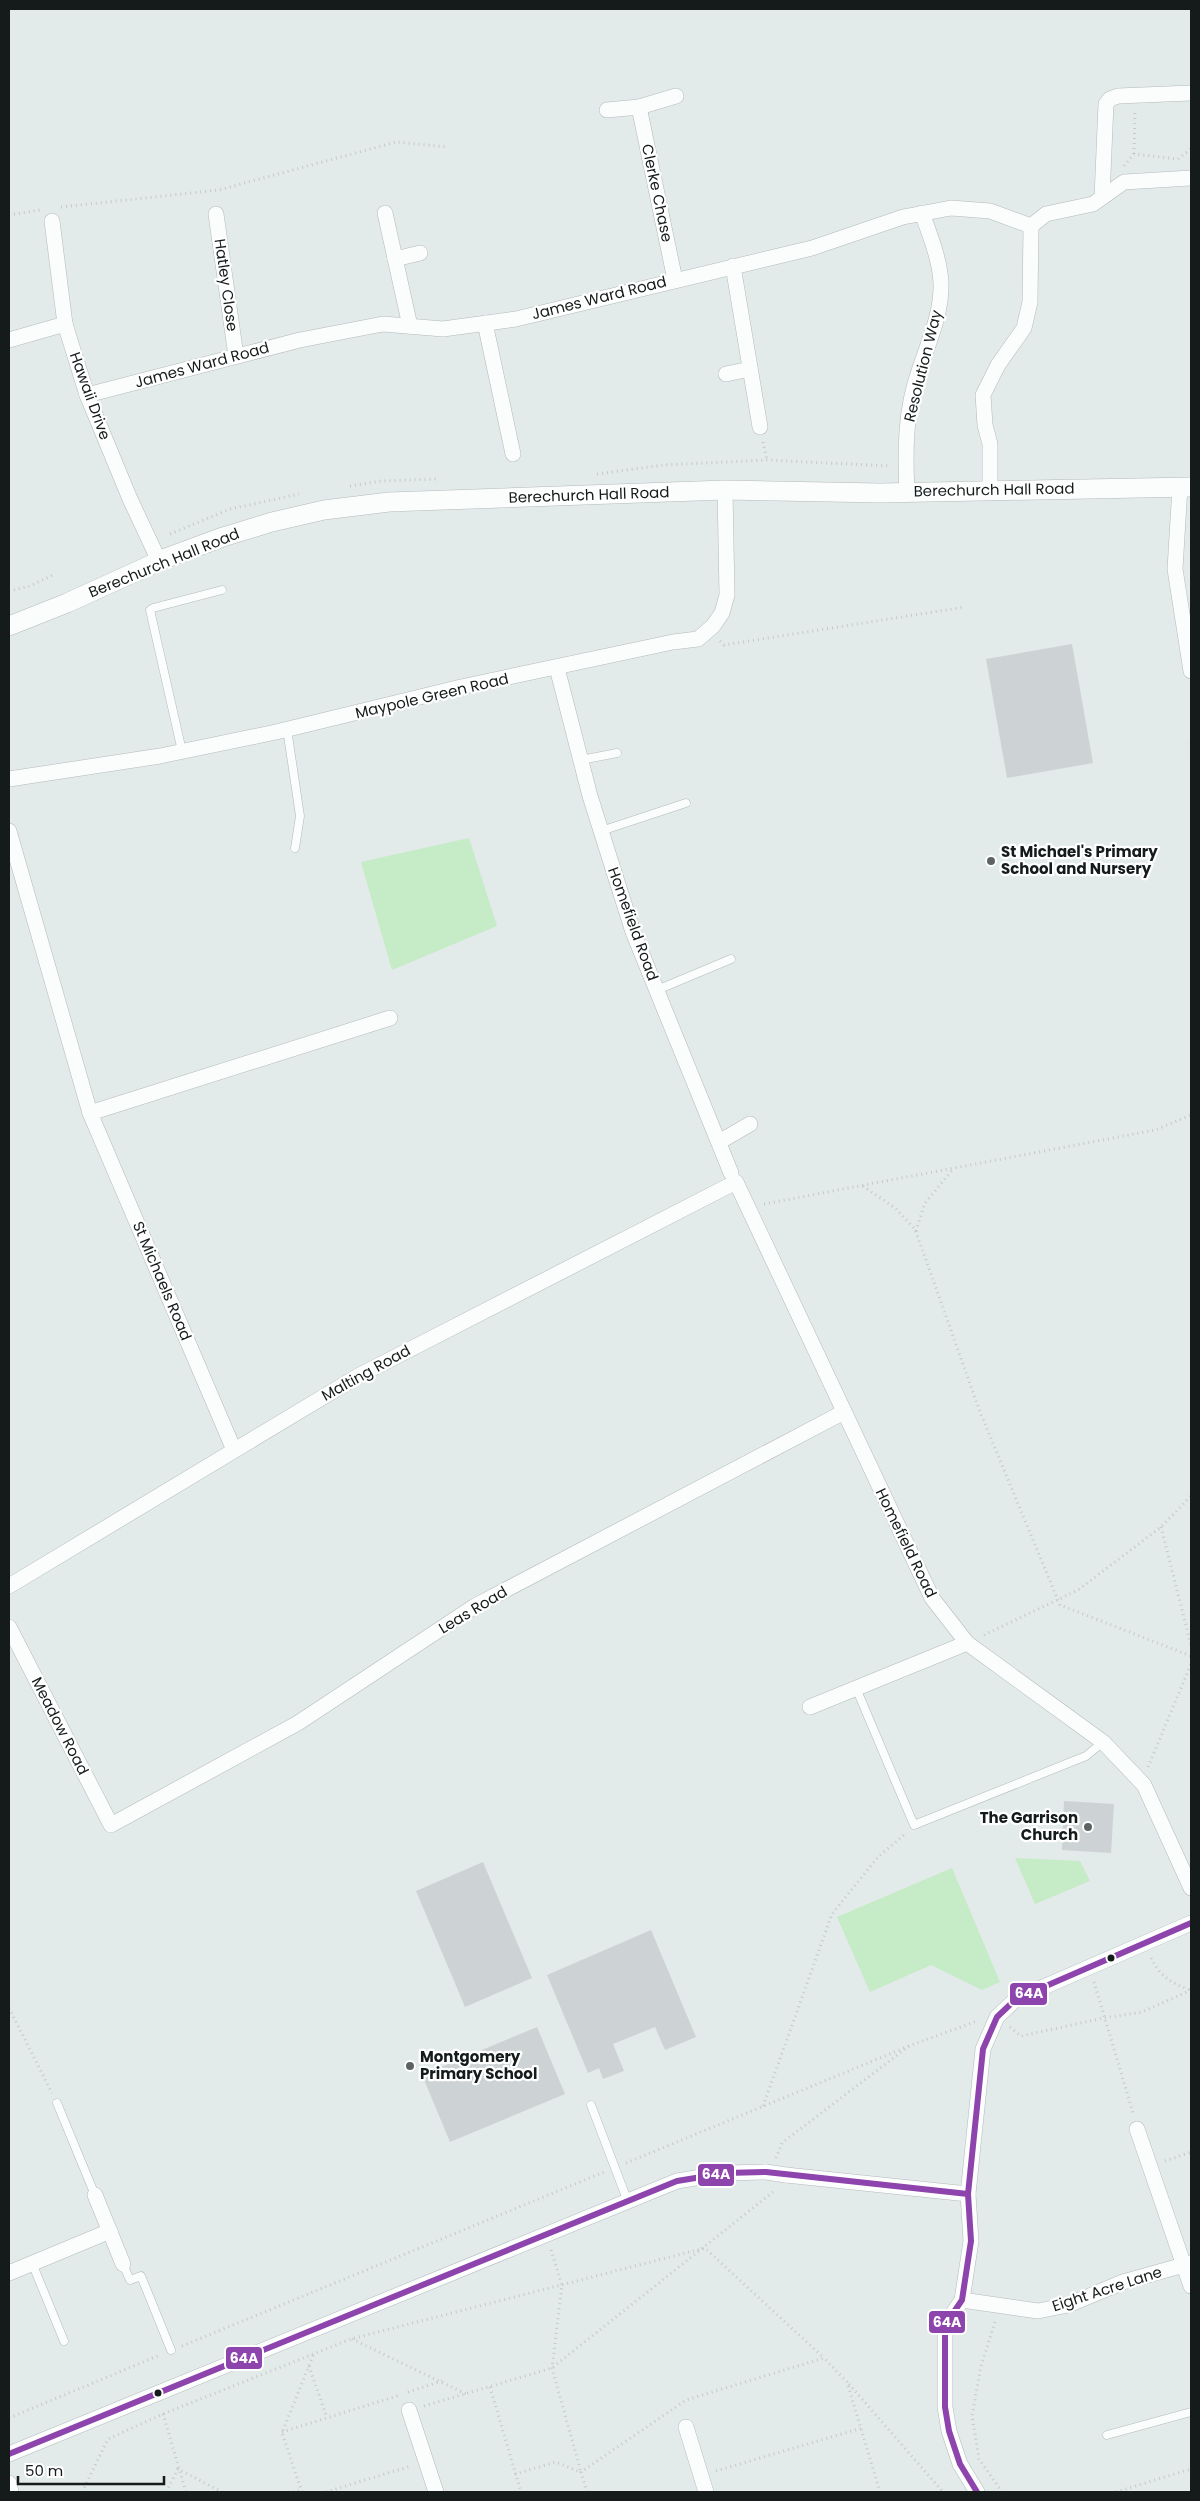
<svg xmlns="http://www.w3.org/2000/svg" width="1200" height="2501" font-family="Poppins,sans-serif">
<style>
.green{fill:#c5ecc6}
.building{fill:#cdd3d4}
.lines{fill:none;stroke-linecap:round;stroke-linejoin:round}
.service-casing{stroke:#b4baba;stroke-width:9}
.minor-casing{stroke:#b4baba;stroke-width:16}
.tertiary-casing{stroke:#b4baba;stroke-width:20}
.path{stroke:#c6c8c8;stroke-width:3;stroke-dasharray:1 4;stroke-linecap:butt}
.service{stroke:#fbfcfc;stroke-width:8}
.minor{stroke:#fbfcfc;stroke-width:15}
.tertiary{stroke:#fbfcfc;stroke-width:19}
.minor-bridge-casing{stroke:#b4baba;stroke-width:16;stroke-linecap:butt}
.minor-bridge{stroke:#fbfcfc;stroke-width:15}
.bus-1-casing{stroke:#fff;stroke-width:10}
.bus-1{stroke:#8e44ad;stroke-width:6}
.poi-dot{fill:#5d6363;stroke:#fff;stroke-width:2}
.bus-dot{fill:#151b1b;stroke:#fff;stroke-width:2}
.labels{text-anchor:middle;stroke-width:4.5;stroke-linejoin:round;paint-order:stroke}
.street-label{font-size:15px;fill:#151b1b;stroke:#fff}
.poi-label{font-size:15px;font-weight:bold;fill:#151b1b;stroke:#fff;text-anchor:start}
.line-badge{stroke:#fff;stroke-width:2}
.badge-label{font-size:14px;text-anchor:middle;font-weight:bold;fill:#fff}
</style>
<rect width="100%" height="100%" fill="#e2eaea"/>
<g class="green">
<path d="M469,838L497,926L392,970L361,862Z"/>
<path d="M1015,1858L1080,1861L1090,1881L1035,1904Z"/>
<path d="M952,1868L1000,1982L982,1990L931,1965L870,1992L837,1917Z"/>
</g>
<g class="building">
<path d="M1072,644L1093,763L1007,778L986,659Z"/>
<path d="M1064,1801L1114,1804L1111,1853L1062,1850Z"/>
<path d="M483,1862L532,1978L465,2007L416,1891Z"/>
<path d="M651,1930L696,2037L665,2050L655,2027L613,2044L624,2071L603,2079L599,2068L588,2073L547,1975Z"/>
<path d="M537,2027L565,2094L450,2142L422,2075Z"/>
</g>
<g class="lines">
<defs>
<g id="service">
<path d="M287,729L300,816L295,848"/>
<path d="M182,751L150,610L153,608L222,590"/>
<path d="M581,760L617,753"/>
<path d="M601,831L686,803"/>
<path d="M657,990L731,959"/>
<path d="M856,1688L914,1825L1086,1756L1103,1742"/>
<path d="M57,2103L95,2195"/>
<path d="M591,2105L628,2202"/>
<path d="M32,2263L64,2341"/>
<path d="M123,2264L130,2280L141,2276L171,2350"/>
<path d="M1107,2435L1191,2412"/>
</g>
<g id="minor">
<path d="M639,107L676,96"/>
<path d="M607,110L639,107L675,280"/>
<path d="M1102,197L1106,104L1110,99L1118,96L1191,93"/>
<path d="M385,213L410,326"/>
<path d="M216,214L236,356"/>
<path d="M52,221L65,324L87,395L130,499L159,561"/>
<path d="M395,259L420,253"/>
<path d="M733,266L760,427"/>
<path d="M485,323L513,454"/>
<path d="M9,340L65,324"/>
<path d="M726,374L750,369"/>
<path d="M87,395L300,340L383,324L443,329L516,319L812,248L903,217L951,208L990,211L1031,226L1046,214L1093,204L1124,182L1191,178"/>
<path d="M1180,487L1175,569L1191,671"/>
<path d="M990,491V444L985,425L983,395L998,365L1024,328L1030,302L1031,226"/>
<path d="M907,492C905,452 905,410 919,371C928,343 942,314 941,283C940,260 930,235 922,213"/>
<path d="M557,668L590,796L633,932L731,1173"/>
<path d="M9,779L160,756L276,732L461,687L673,642L698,639L713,626L722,613L727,595L725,490"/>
<path d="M9,831L90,1113L234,1450"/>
<path d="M90,1113L390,1018"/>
<path d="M719,1142L750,1124"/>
<path d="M9,1586L358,1376L736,1182L932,1598L967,1643L1103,1742L1144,1785L1191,1888"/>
<path d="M9,1627L111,1825L298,1723L475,1606L844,1412"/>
<path d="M810,1707L967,1643"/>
<path d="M1137,2129L1191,2286"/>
<path d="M786,2175L968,2194"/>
<path d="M95,2195L123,2264"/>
<path d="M9,2273L110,2231"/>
<path d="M962,2300L1038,2311L1068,2305L1123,2282L1191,2263"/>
<path d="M409,2410L436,2492"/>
<path d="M686,2427L706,2492"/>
<path d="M9,2454L677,2181L726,2173L766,2172"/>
<path d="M9,2483L11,2492"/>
<path d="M977,2492L960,2464L949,2431L945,2407V2325L962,2300L971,2241L968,2194L983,2049L997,2017L1016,1999L1191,1923"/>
</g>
<path id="tertiary" d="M9,626L67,603L166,558L223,537L272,522L324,510L389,502L725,490L880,493L1191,487"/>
</defs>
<use href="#service" class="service-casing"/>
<use href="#minor" class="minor-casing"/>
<use href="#tertiary" class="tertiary-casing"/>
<g class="path">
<path d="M1134,154L1135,112"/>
<path d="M1124,166L1134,154L1178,159L1191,149"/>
<path d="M61,207L219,190L396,142L448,147"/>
<path d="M9,215L40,210"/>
<path d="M763,442L767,460"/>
<path d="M597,474L663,465L767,460L890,466"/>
<path d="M350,486L381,481L436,479"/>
<path d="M170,534L230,509L299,494"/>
<path d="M9,591L30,586L55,574"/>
<path d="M720,641L724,645L965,607"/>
<path d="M1191,743V754"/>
<path d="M863,1186L895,1208L915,1229L980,1412L1060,1605L1191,1656"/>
<path d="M764,1204L1155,1130L1191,1115"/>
<path d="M916,1231L925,1203L953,1169"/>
<path d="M1161,1527L1191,1645"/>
<path d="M984,1635L1078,1590L1161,1527L1191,1496"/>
<path d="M1148,1767L1191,1664"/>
<path d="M1151,1958C1160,1976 1172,1984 1191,1990"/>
<path d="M1094,1982L1133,2113"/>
<path d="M9,2008L52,2093"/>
<path d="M1010,2027L1021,2036L1104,2018L1142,2012L1191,1990"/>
<path d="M763,2106L832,1914L878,1857L905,1834"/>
<path d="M776,2158L782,2143L909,2046L977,2021"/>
<path d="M1165,2161L1191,2152"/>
<path d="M626,2163L909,2046"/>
<path d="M551,2250L562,2285L552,2368L581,2472"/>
<path d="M995,2322L981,2366L972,2416L979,2459L1002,2492"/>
<path d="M352,2339L466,2394"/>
<path d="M182,2346L604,2172"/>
<path d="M309,2366L327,2418"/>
<path d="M849,2384L943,2492"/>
<path d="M490,2387L521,2492"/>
<path d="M408,2392L442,2381"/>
<path d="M424,2406L552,2368L773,2192V2189"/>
<path d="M163,2414L186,2492"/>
<path d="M9,2418L160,2355"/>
<path d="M282,2432L400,2395"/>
<path d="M716,2471L862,2428"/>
<path d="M515,2474L556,2462L580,2472"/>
<path d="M82,2492L108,2439L163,2414L351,2339L705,2248L824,2358"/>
<path d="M166,2492L178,2469L222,2492"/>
<path d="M293,2492L302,2490"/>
<path d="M302,2492L282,2433L314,2353"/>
<path d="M326,2492L411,2466"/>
<path d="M587,2492L581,2472L686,2400L824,2358L847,2382L880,2492"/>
<path d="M1116,2492L1191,2469"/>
</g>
<use href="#service" class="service"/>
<use href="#minor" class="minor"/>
<use href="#tertiary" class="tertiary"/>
<defs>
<path id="minor-bridge" d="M766,2172L786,2175"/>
</defs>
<use href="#minor-bridge" class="minor-bridge-casing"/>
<use href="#minor-bridge" class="minor-bridge"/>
<defs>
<g id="bus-1">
<path d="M9,2454L677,2181L726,2173L766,2172L968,2194"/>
<path d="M977,2492L960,2464L949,2431L945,2407V2325L962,2300L971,2241L968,2194L983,2049L997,2017L1016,1999L1191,1923"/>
</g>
</defs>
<use href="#bus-1" class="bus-1-casing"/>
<use href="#bus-1" class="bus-1"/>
</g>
<g class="poi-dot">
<circle cx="991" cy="861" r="5"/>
<circle cx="1088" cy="1827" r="5"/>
<circle cx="410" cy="2066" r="5"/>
</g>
<g class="bus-dot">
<circle cx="1111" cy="1958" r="4.5"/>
<circle cx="158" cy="2393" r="4.5"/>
</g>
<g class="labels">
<g class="street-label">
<text transform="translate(657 193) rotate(78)" y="5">Clerke Chase</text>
<text transform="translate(226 285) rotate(82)" y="5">Hatley Close</text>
<text transform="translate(599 298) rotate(-14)" y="5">James Ward Road</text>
<text transform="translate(202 365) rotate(-15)" y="5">James Ward Road</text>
<text transform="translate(923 366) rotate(-76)" y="5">Resolution Way</text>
<text transform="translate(90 396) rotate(70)" y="5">Hawaii Drive</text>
<text transform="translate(994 490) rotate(-1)" y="5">Berechurch Hall Road</text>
<text transform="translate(589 495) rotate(-2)" y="5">Berechurch Hall Road</text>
<text transform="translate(164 563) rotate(-22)" y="5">Berechurch Hall Road</text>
<text transform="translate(432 696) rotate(-13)" y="5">Maypole Green Road</text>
<text transform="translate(633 924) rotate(70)" y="5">Homefield Road</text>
<text transform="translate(162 1281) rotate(67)" y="5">St Michaels Road</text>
<text transform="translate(366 1373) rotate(-29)" y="5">Malting Road</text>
<text transform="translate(906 1543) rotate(64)" y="5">Homefield Road</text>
<text transform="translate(473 1610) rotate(-31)" y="5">Leas Road</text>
<text transform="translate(60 1726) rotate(63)" y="5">Meadow Road</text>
<text transform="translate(1107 2289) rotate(-18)" y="5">Eight Acre Lane</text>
</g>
<g class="poi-label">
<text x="1001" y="857">St Michael's Primary<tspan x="1001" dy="17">School and Nursery</tspan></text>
<text x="1078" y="1823" text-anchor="end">The Garrison<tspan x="1078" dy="17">Church</tspan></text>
<text x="420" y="2062">Montgomery<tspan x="420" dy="17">Primary School</tspan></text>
</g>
</g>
<g class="line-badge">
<rect x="1009" y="1982" width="39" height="24" rx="5" fill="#8e44ad"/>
<rect x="697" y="2163" width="38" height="24" rx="5" fill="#8e44ad"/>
<rect x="928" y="2310" width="38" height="24" rx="5" fill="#8e44ad"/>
<rect x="225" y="2346" width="38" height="24" rx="5" fill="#8e44ad"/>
</g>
<g class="badge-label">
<text x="1029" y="1998">64A</text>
<text x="716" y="2179">64A</text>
<text x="947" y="2327">64A</text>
<text x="244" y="2363">64A</text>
</g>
<rect width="1200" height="2501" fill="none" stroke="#151b1b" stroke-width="20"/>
<path d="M18 2476v8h146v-8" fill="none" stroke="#151b1b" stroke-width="2.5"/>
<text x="25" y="2476" font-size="15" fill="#151b1b" stroke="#ffffff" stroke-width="4" paint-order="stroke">50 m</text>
</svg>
